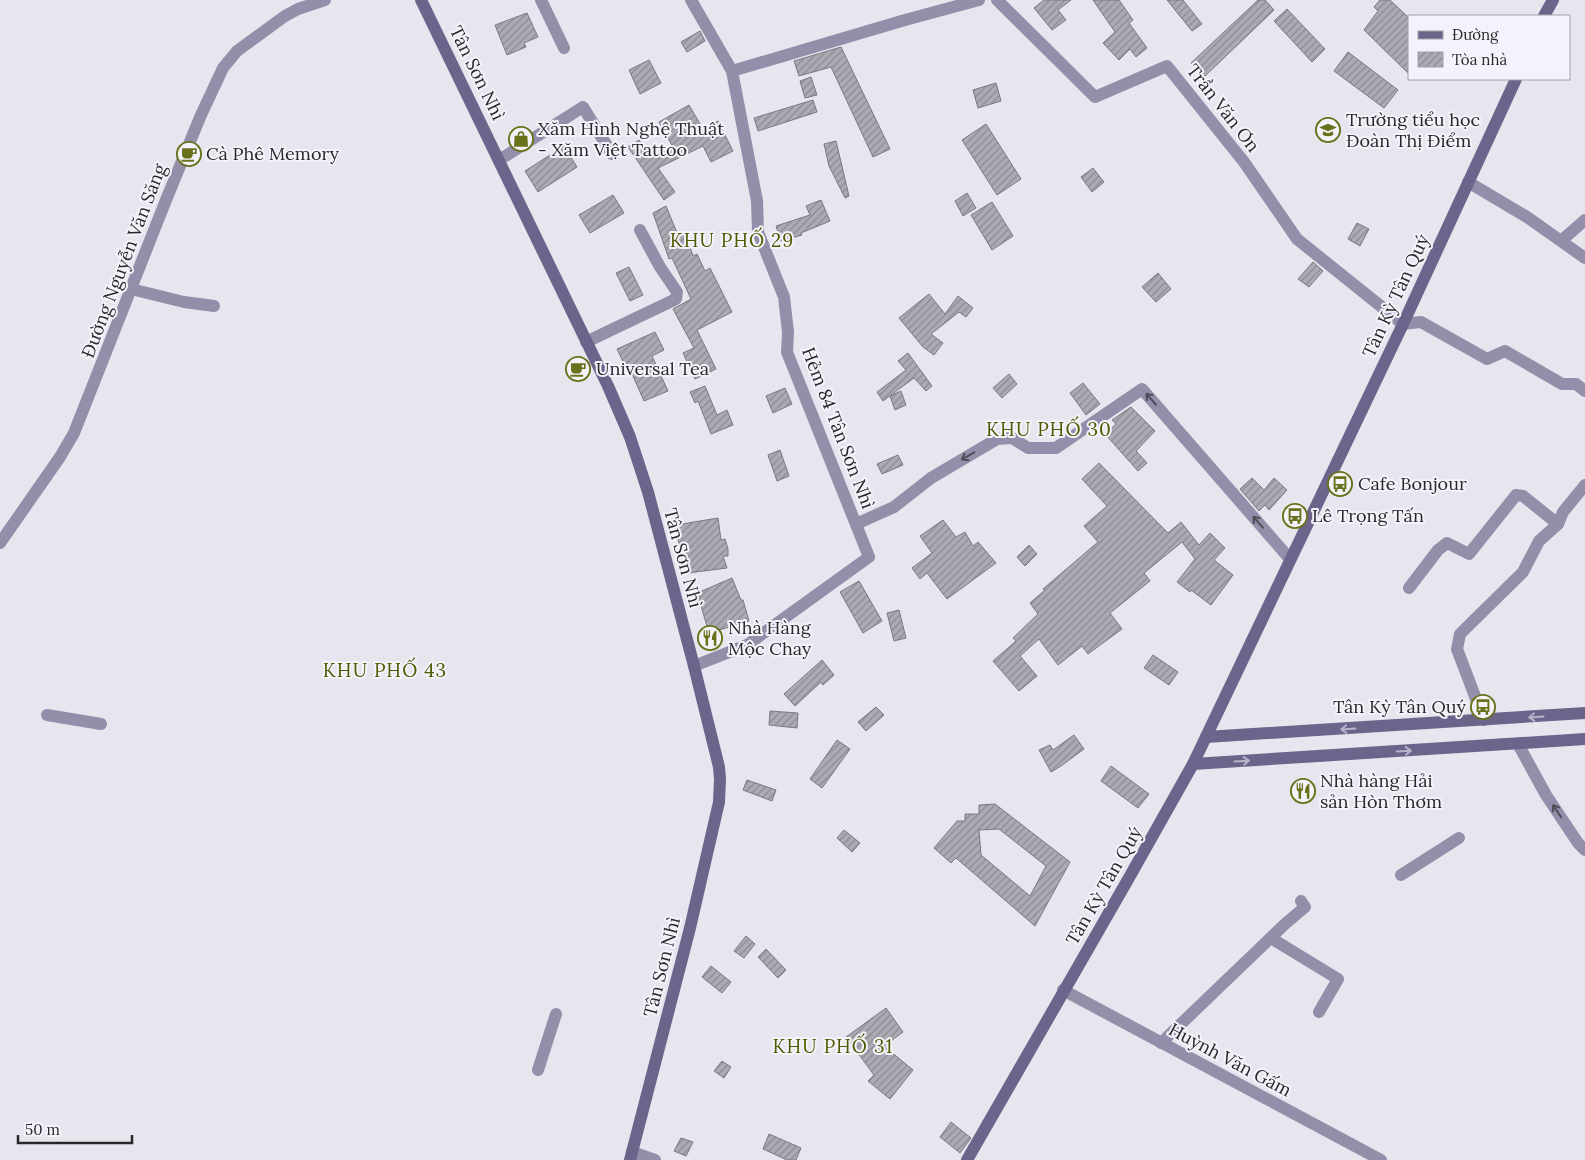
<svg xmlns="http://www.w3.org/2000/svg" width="1585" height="1160" font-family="Lora,serif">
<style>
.building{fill:url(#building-hatch);stroke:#7a7880;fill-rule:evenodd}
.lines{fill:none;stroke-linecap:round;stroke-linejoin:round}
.street{stroke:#948eaa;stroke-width:12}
.secondary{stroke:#6d648c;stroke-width:12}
.oneway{stroke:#4e4c57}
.oneway2{stroke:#b7b3c9}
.labels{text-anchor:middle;stroke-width:4;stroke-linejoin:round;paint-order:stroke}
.street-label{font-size:18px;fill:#28282b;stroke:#f4f3fb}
.poi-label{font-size:18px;fill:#28282b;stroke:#f4f3fb;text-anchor:start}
.neighbourhood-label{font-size:19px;letter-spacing:1px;fill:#525901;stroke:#f4f3fb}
</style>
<defs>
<pattern id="building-hatch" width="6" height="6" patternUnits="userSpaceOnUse" patternTransform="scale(1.25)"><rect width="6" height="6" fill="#acaab2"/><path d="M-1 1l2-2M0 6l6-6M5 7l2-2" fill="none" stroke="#8c8a91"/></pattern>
</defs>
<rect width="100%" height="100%" fill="#e7e6ee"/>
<g class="building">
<path d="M1044,0H1071L1058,10L1066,20L1052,30L1034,8Z"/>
<path d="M1093,0H1119L1133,20L1129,23L1147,48L1136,57L1130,49L1119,60L1103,43L1115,32Z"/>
<path d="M1167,0H1183L1202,24L1192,31Z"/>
<path d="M1258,0H1265L1274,10L1204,77L1191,63Z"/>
<path d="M1380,0H1390L1409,18V74L1364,30L1378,11L1374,7Z"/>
<path d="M1287,9L1325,49L1312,62L1274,21Z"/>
<path d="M527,13L538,37L524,43L526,47L507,55L495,25Z"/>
<path d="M700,31L705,41L687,52L681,42Z"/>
<path d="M841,47L890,149L873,157L831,67L799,76L794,61Z"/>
<path d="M1348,52L1398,90L1384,108L1334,71Z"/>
<path d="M649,60L661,83L640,94L629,70Z"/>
<path d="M811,77L817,95L805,98L800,81Z"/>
<path d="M996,83L1001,101L978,108L973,90Z"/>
<path d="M813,100L817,112L758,131L754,118Z"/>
<path d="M689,105L703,129L718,121L733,151L711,162L703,146L658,168L675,192L664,200L628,147L639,140L652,158L673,147L659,122Z"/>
<path d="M986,124L1021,179L997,195L962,140Z"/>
<path d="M836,141L849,196L845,198L829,166L824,144Z"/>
<path d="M564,146L577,167L538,192L525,171Z"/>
<path d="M1093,168L1104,182L1092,192L1081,177Z"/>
<path d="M967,193L976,208L963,216L955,201Z"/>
<path d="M613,195L624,213L590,233L579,215Z"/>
<path d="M821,200L830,221L801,233L802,235L781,241L776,226L810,215L806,206Z"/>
<path d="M992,202L1013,236L992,250L971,215Z"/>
<path d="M666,206L678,235L685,233L693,256L697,254L705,271L710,268L732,312L697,330L716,369L695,379L683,353L694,348L673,309L691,299L672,258L669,259L653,213Z"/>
<path d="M1357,223L1369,229L1360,246L1348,239Z"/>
<path d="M1313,262L1323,271L1309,287L1298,279Z"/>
<path d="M629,267L643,295L630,301L616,273Z"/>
<path d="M1158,273L1171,289L1156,302L1142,287Z"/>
<path d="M929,294L945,314L958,296L973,308L966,317L959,312L931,334L943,343L934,355L923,347L899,318Z"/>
<path d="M655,332L664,350L652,356L668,391L644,401L629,367L626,368L617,349Z"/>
<path d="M908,353L932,386L926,391L914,378L883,401L877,392L906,370L898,361Z"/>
<path d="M1009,374L1017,384L1002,398L993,388Z"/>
<path d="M1083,383L1100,404L1086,415L1070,393Z"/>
<path d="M705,386L717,415L727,410L733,425L711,434L698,401L695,403L690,392Z"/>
<path d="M785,388L792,404L773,413L766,396Z"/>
<path d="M901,391L906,405L895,410L890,396Z"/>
<path d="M1131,407L1155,431L1136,451L1147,463L1138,471L1105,434L1116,424L1112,420Z"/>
<path d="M780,450L789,476L777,481L768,455Z"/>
<path d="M898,455L903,465L882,474L877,464Z"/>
<path d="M1099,463L1168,533L1181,522L1199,545L1210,533L1225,548L1214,560L1233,575L1211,605L1191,590L1190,592L1177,582L1195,559L1182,542L1144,573L1150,581L1110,613L1122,629L1088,654L1082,646L1058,665L1039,639L1020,656L1037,676L1019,691L993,661L1016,641L1013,638L1038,614L1030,603L1045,590L1043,589L1098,542L1084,526L1107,506L1082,479Z"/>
<path d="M1252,478L1264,490L1274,478L1287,490L1269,510L1265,505L1259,511L1240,489Z"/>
<path d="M718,518L721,540L725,539L728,549V556H723L727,568L688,573L684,543L679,544L676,525Z"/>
<path d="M943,520L956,537L965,532L973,546L978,542L996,563L947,599L927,573L920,579L912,568L932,553L920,536Z"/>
<path d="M1029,545L1037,554L1025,566L1017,557Z"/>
<path d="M732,578L741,600H743L749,621L709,633L701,606H700L695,594Z"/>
<path d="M859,581L882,621L863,633L840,592Z"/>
<path d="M899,610L906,638L894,641L887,613Z"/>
<path d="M1153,655L1178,672L1169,685L1144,668Z"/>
<path d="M822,660L834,675L823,685L821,682L795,706L784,694Z"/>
<path d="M876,707L884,715L866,731L858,722Z"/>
<path d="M770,711L798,713L797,728L769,725Z"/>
<path d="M1074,735L1084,749L1061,766L1051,772L1039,750L1050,745L1053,750Z"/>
<path d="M837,740L850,749L822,788L810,779Z"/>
<path d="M1111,766L1149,794L1138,808L1101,781Z"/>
<path d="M747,780L776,790L772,801L743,790Z"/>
<path d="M995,804L1070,862L1035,926L956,858L951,863L934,848L957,821H965V814H979V805ZM999,829L1046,866L1030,896L981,855L979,830Z"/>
<path d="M844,830L860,843L852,852L837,838Z"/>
<path d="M746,936L755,944L744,958L734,951Z"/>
<path d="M766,949L786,970L778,978L758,957Z"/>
<path d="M711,966L731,982L722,993L702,977Z"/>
<path d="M886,1008L903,1032L884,1046L913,1070L890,1099L868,1081L874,1075L846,1037Z"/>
<path d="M722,1061L731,1067L724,1078L714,1071Z"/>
<path d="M951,1122L971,1138L960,1153L940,1137Z"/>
<path d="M769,1134L801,1148L796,1160H787L763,1149Z"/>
<path d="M681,1138L693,1142L686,1156L674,1151Z"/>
</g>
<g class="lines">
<g class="street">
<path d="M541,0L564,48"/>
<path d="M691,0L732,71L757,201L758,232L784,297L788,332L787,352L869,557L747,645L694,666"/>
<path d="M997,0L1095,97L1167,66L1244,162L1297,239L1403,324L1421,322L1487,359L1505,351L1562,384H1576L1585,391"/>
<path d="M732,71L905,20L979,0"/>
<path d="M499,160L583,107L612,154"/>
<path d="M1468,182L1527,217L1585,258"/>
<path d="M1562,240L1585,220"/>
<path d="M131,289L184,302L214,306"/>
<path d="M586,342L676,299L677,292L660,267L640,230"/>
<path d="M856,524L894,507L931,478L997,439L1012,438L1028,448H1056L1142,389L1290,559"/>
<path d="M0,543L60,457L74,433L166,200L201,115L223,68L237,51L285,16L298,9L325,0"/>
<path d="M1409,588L1438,550L1447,543L1469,554L1516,495L1523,496L1558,524"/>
<path d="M47,715L101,724"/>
<path d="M1484,720L1457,649L1460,634L1523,572L1539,541L1558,524L1563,512L1585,485"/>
<path d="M1518,744L1546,795L1578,843L1585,850"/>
<path d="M1401,875L1459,838"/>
<path d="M1271,938L1338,979L1319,1012"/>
<path d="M1063,990L1381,1160"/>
<path d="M1161,1043L1285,924L1305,907L1301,901"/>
<path d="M538,1070L556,1014"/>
<path d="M632,1152L655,1160"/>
</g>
<g class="secondary">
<path d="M421,0L608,386L630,437L648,492L694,666L719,767L720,779L719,802L690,928L630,1160"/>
<path d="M1544,16L1553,0"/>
<path d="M1206,737L1585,713"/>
<path d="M1193,764L1585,739"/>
<path d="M967,1160L1130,876L1193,764L1403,324L1516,79"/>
</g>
</g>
<defs><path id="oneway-shaft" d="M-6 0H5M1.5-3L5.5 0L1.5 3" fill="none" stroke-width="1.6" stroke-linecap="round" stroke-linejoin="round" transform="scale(1.25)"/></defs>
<g class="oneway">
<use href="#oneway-shaft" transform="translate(1151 399) rotate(-131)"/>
<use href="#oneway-shaft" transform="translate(968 456) rotate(150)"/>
<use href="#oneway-shaft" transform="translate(1258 522) rotate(-131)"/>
<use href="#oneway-shaft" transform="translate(1557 811) rotate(-124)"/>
</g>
<g class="oneway2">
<use href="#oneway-shaft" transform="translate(1536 717) rotate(176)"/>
<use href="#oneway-shaft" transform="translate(1348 729) rotate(176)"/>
<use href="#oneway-shaft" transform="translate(1404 751) rotate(-3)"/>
<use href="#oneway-shaft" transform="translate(1242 761) rotate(-3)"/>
</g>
<defs>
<symbol id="school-ring" viewBox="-11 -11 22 22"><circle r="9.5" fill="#f4f3fb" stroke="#69721a" stroke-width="1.5"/><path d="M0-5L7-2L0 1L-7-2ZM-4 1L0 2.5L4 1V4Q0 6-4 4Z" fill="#69721a"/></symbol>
<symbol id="shop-ring" viewBox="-11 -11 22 22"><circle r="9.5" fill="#f4f3fb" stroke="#69721a" stroke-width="1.5"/><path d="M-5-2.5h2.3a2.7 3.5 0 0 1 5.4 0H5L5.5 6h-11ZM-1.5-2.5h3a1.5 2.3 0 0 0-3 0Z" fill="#69721a"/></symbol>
<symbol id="cafe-ring" viewBox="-11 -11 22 22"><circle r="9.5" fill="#f4f3fb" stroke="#69721a" stroke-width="1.5"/><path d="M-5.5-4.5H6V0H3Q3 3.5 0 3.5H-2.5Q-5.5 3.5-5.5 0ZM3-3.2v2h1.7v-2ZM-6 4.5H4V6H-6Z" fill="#69721a"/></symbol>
<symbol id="bus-ring" viewBox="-11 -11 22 22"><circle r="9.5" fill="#f4f3fb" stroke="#69721a" stroke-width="1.5"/><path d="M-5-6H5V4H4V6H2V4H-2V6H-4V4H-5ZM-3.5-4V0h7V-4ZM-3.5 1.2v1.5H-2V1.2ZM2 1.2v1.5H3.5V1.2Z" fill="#69721a"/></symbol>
<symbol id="restaurant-ring" viewBox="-11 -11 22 22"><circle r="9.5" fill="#f4f3fb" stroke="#69721a" stroke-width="1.5"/><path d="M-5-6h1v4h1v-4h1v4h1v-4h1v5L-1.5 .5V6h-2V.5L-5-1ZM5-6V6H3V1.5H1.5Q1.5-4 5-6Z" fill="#69721a"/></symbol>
</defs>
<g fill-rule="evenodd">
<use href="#school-ring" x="1314" y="116" width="28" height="28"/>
<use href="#shop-ring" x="507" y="125" width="28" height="28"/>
<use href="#cafe-ring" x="175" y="140" width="28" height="28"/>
<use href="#cafe-ring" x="564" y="355" width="28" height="28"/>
<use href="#bus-ring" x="1326" y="470" width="28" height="28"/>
<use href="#bus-ring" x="1281" y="502" width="28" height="28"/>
<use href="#restaurant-ring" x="696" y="624" width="28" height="28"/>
<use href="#bus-ring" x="1469" y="693" width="28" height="28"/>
<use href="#restaurant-ring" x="1289" y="777" width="28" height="28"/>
</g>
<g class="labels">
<g class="street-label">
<text transform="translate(477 73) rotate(64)" y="6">Tân Sơn Nhì</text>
<text transform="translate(1223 108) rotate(52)" y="6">Trần Văn Ơn</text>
<text transform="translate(124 261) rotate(-69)" y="6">Đường Nguyễn Văn Săng</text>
<text transform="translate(1396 296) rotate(-65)" y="6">Tân Kỳ Tân Quý</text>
<text transform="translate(838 428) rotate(69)" y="6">Hẻm 84 Tân Sơn Nhì</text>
<text transform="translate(683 558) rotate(75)" y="6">Tân Sơn Nhì</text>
<text transform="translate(1104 886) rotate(-60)" y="6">Tân Kỳ Tân Quý</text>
<text transform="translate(662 967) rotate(-76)" y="6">Tân Sơn Nhì</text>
<text transform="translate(1230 1060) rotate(28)" y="6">Huỳnh Văn Gấm</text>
</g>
<g class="poi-label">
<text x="1346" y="126">Trường tiểu học<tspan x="1346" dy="21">Đoàn Thị Điểm</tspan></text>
<text x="538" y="135">Xăm Hình Nghệ Thuật<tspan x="538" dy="21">- Xăm Việt Tattoo</tspan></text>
<text x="206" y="160">Cà Phê Memory</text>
<text x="596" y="375">Universal Tea</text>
<text x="1358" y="490">Cafe Bonjour</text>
<text x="1312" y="522">Lê Trọng Tấn</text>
<text x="728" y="634">Nhà Hàng<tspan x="728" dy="21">Mộc Chay</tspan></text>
<text x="1466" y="713" text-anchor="end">Tân Kỳ Tân Quý</text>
<text x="1320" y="787">Nhà hàng Hải<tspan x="1320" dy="21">sản Hòn Thơm</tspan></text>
</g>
<g class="neighbourhood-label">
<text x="732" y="247">KHU PHỐ 29</text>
<text x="1049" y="436">KHU PHỐ 30</text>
<text x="385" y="677">KHU PHỐ 43</text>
<text x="833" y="1053">KHU PHỐ 31</text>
</g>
</g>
<rect x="1408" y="15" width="162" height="65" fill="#f4f3fb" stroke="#a2a2a8"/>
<rect x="1418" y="31" width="25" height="8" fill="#6d648c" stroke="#a2a2a8"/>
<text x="1452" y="40" font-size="15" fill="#28282b">Đường</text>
<rect x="1418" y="52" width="25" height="15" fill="url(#building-hatch)" stroke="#a2a2a8"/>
<text x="1452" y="65" font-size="15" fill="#28282b">Tòa nhà</text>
<path d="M18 1135v8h114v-8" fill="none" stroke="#28282b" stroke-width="2.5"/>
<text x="25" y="1135" font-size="15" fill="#28282b" stroke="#f4f3fb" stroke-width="4" paint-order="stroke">50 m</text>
</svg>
